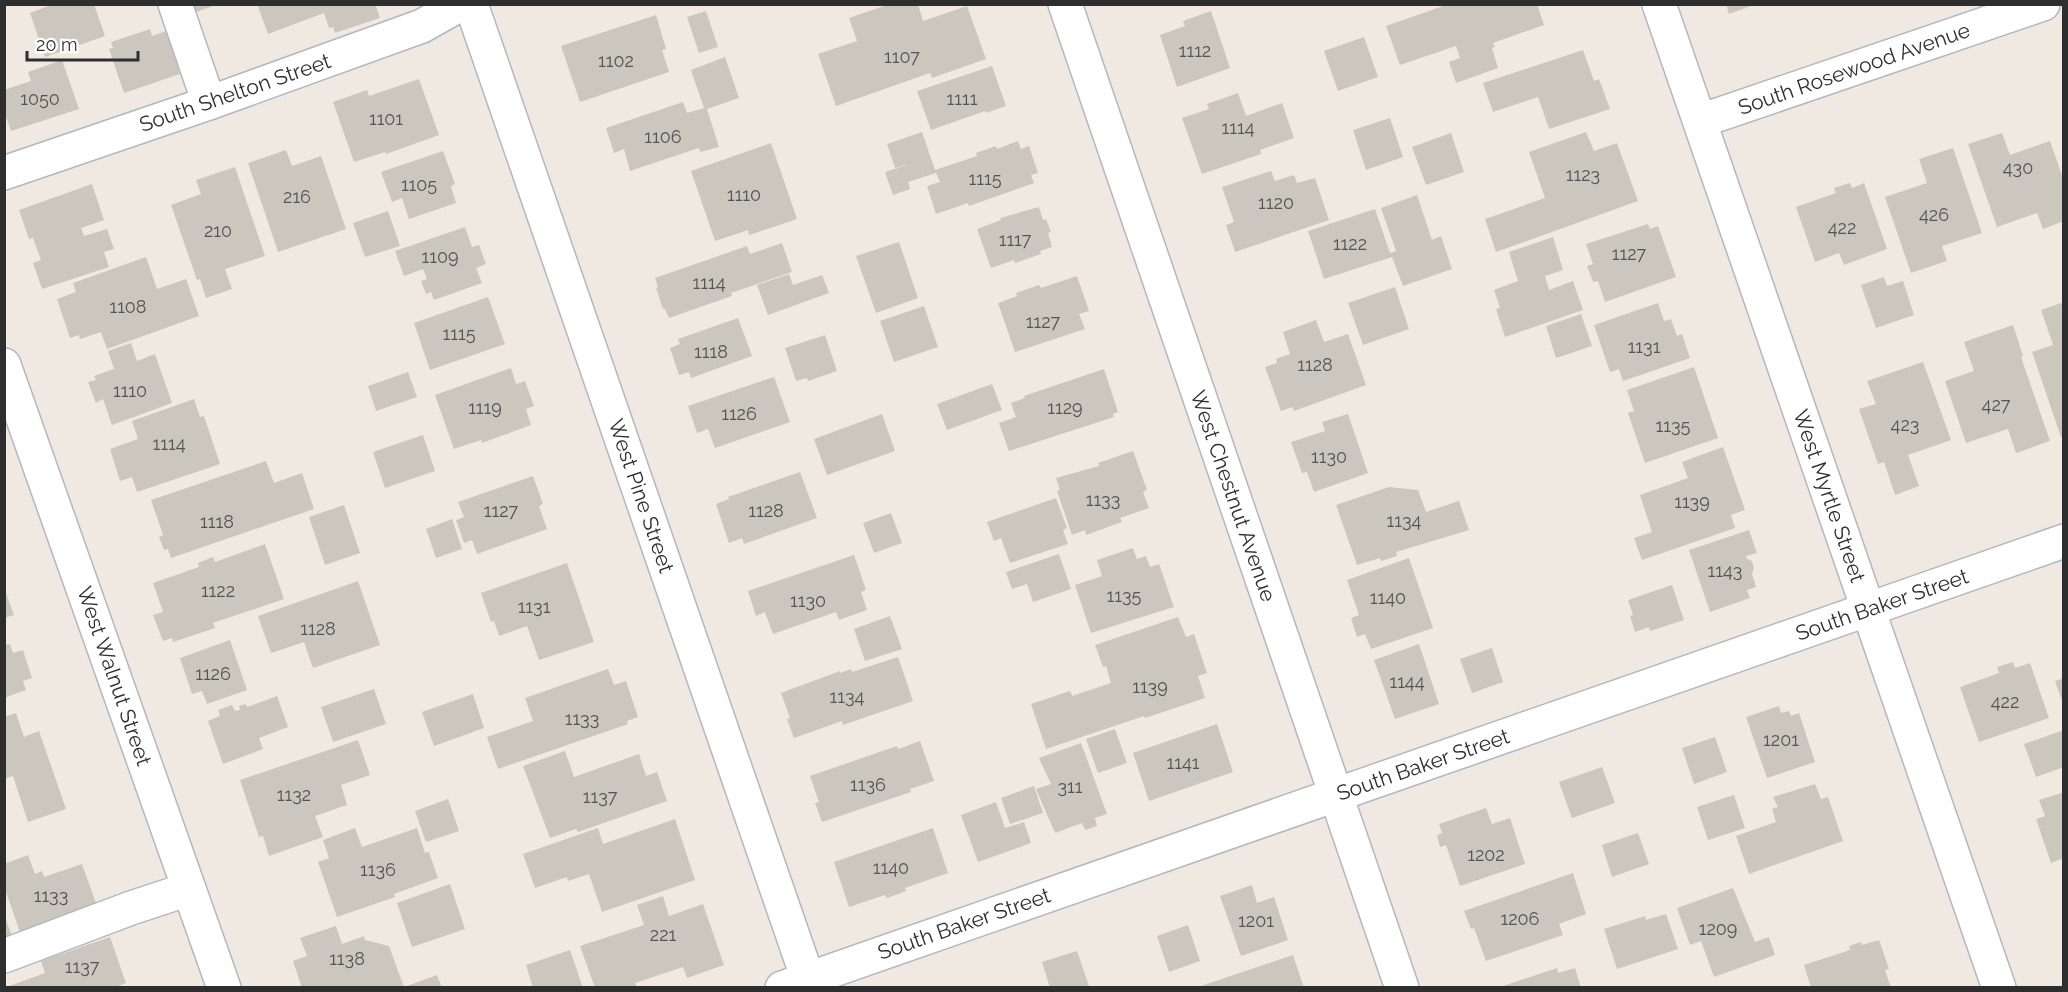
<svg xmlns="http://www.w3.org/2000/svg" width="2068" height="992" font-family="Raleway,sans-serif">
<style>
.building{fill:#cbc7bf}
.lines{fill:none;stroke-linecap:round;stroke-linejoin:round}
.minor-casing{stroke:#b4b7c1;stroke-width:36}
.minor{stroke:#fff;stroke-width:33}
.labels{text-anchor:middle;stroke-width:4.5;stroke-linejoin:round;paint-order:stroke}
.number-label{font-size:18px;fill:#555452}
.street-label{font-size:21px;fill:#2e2e2e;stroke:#fff}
</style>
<rect width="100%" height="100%" fill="#efe9e1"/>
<g class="building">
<path d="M54,4H94L105,36L45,57L30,13Z"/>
<path d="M190,4H216V5L193,13Z"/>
<path d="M257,4H375L380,18L335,33L333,27L329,28L324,13L268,34Z"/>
<path d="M890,4H918L923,21L967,6L986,59L932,78L930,73L836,106L818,54L857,41L849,18Z"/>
<path d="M1449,4H1537L1544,25L1493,43L1495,47L1492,48L1498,68L1456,83L1449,62L1460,58L1456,46L1400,65L1386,26Z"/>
<path d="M1726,4H1754V5L1729,14Z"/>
<path d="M706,11L718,47L699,53L687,17Z"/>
<path d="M1211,11L1230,68L1177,87L1160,35L1185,26L1183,21Z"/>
<path d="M656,15L666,49L662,50L669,72L580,102L561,46Z"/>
<path d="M150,29L152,36L166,31L180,74L124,93L109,49L113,48L111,42Z"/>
<path d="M1364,37L1378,77L1338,91L1324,51Z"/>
<path d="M1583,50L1594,81L1599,79L1610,109L1549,129L1538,97L1493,112L1483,83Z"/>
<path d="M725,57L739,98L707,109L719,147L700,152L699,148L630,171L624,149L614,153L606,128L683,102L687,113L704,108L691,70Z"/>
<path d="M62,60L79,109L11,131L4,111V90L31,81L28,72Z"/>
<path d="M992,66L1006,106L986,113L985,111L931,130L917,91Z"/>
<path d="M419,79L439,135L386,154L385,152L354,162L333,102L367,90L369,96Z"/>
<path d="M1238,93L1246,116L1282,103L1294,138L1260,150L1261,154L1202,174L1182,118L1209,109L1207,104Z"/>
<path d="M1390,118L1403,157L1366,170L1353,130Z"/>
<path d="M922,132L935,170L977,156L976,153L996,146L997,149L1018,141L1021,149L1029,146L1038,173L1031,175L1034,183L969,206L968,203L936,214L927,186L940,182L936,173L908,182L910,189L893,195L885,172L910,164L895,168L887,144Z"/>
<path d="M1586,132L1594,151L1617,143L1638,201L1496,252L1485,219L1545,198L1529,152Z"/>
<path d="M1451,133L1464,172L1426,185L1412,147Z"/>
<path d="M2002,133L2010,155L2050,141L2064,181V221L2043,229L2037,213L1997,227L1968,144Z"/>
<path d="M771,143L797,219L749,235L748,230L715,241L691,171Z"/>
<path d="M1953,148L1982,233L1942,246L1947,261L1911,273L1885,197L1927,183L1919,159Z"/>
<path d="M286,150L292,166L321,156L346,229L278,252L248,163Z"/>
<path d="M443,151L455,184L451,186L456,203L409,219L402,198L392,202L381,172Z"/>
<path d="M235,167L265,256L225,269L232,289L206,298L200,279L197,280L171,205L201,194L196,180Z"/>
<path d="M1271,171L1275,181L1294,175L1297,183L1315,178L1329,220L1235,252L1226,225L1234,222L1222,187Z"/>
<path d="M1850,183L1852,188L1864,183L1887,249L1844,265L1839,253L1815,262L1796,207L1836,193L1834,188Z"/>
<path d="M92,184L104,220L81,228L84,236L107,229L114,249L104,252L109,267L42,289L33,263L41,260L33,238L29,239L19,210Z"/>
<path d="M1417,195L1432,240L1441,236L1452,269L1403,286L1392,257L1324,279L1308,231L1375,209L1390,253L1396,251L1381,208Z"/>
<path d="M1039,207L1043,220L1046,219L1051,232L1048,233L1052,247L1040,251L1041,254L1015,263L1014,260L991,268L977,229L1001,220L1000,218Z"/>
<path d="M388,211L400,246L365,257L353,223Z"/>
<path d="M1648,224L1650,229L1658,226L1676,277L1605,302L1598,281L1593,282L1587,266L1593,264L1586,244Z"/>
<path d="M465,227L472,247L479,245L486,264L476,268L482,283L434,300L431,292L426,294L421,281L427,279L423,269L404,276L395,251Z"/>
<path d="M1553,237L1563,270L1545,276L1549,290L1573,281L1583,310L1505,337L1496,309L1500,308L1494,290L1518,281L1509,252Z"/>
<path d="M899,242L918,298L876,313L856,256Z"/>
<path d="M782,243L792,272L731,293L732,296L669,318L665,309H663L656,288L658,287L655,278L747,246L750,254Z"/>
<path d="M146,257L157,289L186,279L199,316L107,349L101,332L80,339L79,335L70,338L57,299L76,292L73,283Z"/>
<path d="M789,274L793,285L822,275L829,293L768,315L757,285Z"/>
<path d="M1077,276L1089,311L1079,314L1085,329L1015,352L998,303L1017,296L1016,293L1039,285L1041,288Z"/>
<path d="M1884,277L1887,286L1903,281L1914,315L1876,328L1861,285Z"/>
<path d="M1395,287L1409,329L1363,345L1348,303Z"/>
<path d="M488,297L505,344L430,370L414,323Z"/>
<path d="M2064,302V436L2061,437L2032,352L2053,345L2041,310Z"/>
<path d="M1658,303L1664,321L1671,319L1677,336L1682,334L1690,358L1623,381L1619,369L1610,372L1594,325Z"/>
<path d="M924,306L938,347L894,362L880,321Z"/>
<path d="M1581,314L1592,346L1556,358L1546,326Z"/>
<path d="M738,318L752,356L691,378L689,372L679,375L670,348L680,344L678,339Z"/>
<path d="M1316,320L1324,342L1348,334L1366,385L1294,411L1292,407L1281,411L1265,367L1277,363L1276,359L1290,354L1283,332Z"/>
<path d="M2013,325L2023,356L2021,357L2050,441L2016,453L2008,429L1966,443L1945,381L1974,371L1964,342Z"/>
<path d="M825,335L837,371L808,381L807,378L796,381L785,348Z"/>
<path d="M131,343L137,361L155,354L172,403L112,425L103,399L96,403L88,382L96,380L94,376L114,369L108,351Z"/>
<path d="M1923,362L1951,440L1908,455L1919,486L1895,495L1884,462L1878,464L1859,409L1876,404L1867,381Z"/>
<path d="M1694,367L1718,438L1645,463L1628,413L1634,411L1627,390Z"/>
<path d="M511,368L516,384L525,381L534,406L526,409L531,425L482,443L481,440L454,449L435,395Z"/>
<path d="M1104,369L1118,412L1113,414L1114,417L1009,451L999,423L1016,417L1011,403L1025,398L1024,396Z"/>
<path d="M408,372L417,397L376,411L368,386Z"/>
<path d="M774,377L790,422L715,448L708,429L697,433L688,406Z"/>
<path d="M992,384L1002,410L947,430L937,404Z"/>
<path d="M194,399L200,417L204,416L220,464L137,492L132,477L120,481L110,449L138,439L132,421Z"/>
<path d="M882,414L895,451L827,475L814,439Z"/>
<path d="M1348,414L1368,473L1314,492L1307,472L1302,473L1291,442L1325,431L1322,422Z"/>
<path d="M423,435L435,471L385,488L373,452Z"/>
<path d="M1723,447L1745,510L1731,515L1735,528L1642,560L1634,538L1652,532L1640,495L1688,478L1682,462Z"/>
<path d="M1133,451L1147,490L1143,492L1149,508L1120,518L1122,522L1086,535L1085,530L1072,535L1057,491L1060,490L1056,478L1099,466L1098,463Z"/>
<path d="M266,461L274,483L302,473L314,509L171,558L168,549L164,550L159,537L163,535L151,500Z"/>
<path d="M800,472L817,518L744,544L742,538L729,543L716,504L729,499L728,497Z"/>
<path d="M533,476L543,504L539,506L547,529L477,554L472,540L464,543L456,520L464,517L458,502Z"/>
<path d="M1389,487L1418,490L1426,512L1459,501L1469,530L1396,552L1397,556L1381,561L1380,558L1357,565L1336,505Z"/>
<path d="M1056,498L1067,528L1063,530L1068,544L1010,563L1001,538L994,541L987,522Z"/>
<path d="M344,505L360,553L325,565L309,517Z"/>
<path d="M891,513L902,543L874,553L863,523Z"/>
<path d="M452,519L462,549L436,558L426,529Z"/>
<path d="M1749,530L1757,553L1746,556L1747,559L1752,561L1754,568L1752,574L1756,587L1747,590L1750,598L1710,612L1689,550Z"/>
<path d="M265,544L284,599L213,623L215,628L173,642L172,638L163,641L153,615L163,612L153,583L199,567L198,563L213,557L215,562Z"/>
<path d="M1133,548L1137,559L1146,556L1150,567L1159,564L1174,607L1091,633L1075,585L1102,576L1097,560Z"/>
<path d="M1059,554L1071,589L1033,602L1027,584L1012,589L1006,572Z"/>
<path d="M854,555L866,590L861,592L867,610L839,620L836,612L773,634L765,612L756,616L748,591Z"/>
<path d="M1409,558L1433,628L1371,649L1365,634L1357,637L1351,618L1359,615L1347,580Z"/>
<path d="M567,563L594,642L539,660L527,626L499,636L494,621L491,622L481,593Z"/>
<path d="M358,581L380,645L313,668L304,642L271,653L258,616Z"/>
<path d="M1672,585L1684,620L1650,631L1649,627L1635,632L1630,616L1633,615L1628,600Z"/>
<path d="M4,588L14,615L4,618Z"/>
<path d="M890,616L902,649L865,661L854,629Z"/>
<path d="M1178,617L1186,637L1194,634L1207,673L1198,676L1205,698L1145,718L1144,716L1046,749L1031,704L1070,691L1072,696L1111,683L1106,666L1103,667L1095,645Z"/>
<path d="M230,640L247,690L207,704L202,691L192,694L180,658Z"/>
<path d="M10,644L13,653L23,650L32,678L23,681L26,690L4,698V645Z"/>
<path d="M1419,644L1439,704L1395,719L1374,660Z"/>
<path d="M1492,648L1503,682L1472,693L1460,659Z"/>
<path d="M898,657L913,701L843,725L842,721L794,738L787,719L790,718L781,693L840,671V673L851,669L852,672Z"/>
<path d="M2013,662L2015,668L2030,663L2049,718L1979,742L1960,687L1999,673L1997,667Z"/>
<path d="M608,669L614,685L626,681L638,717L627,721L628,724L498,769L487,737L533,721L525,698Z"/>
<path d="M2064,678V703H2063L2055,681Z"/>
<path d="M374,689L386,724L333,742L321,707Z"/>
<path d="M473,694L484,728L434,746L422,712Z"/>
<path d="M277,696L288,727L259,738L263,749L223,764L208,721L220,716L218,710L232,705L235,711L240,710L239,706L246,704L247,707Z"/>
<path d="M1779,706L1781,713L1789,711L1791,716L1799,713L1815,762L1767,778L1746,717Z"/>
<path d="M16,713L24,737L39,731L66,809L28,822L13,776L4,779V717Z"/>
<path d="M1217,724L1233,772L1149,801L1133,753Z"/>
<path d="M1115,729L1127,763L1098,773L1086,739Z"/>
<path d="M2064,730V767L2036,777L2024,744Z"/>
<path d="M1715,737L1727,772L1694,784L1682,748Z"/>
<path d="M358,740L370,775L341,785L347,805L315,816L323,837L269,856L263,836L259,837L240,780Z"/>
<path d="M920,741L934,781L910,789L911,792L822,822L815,803L819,802L810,776L897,746L898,749Z"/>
<path d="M1081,743L1107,814L1095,818L1097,826L1085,830L1082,823L1055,833L1036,789L1051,784L1039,758Z"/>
<path d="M565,751L574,777L639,754L646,776L657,772L667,801L578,832L576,829L550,838L523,766Z"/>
<path d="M1602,767L1615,803L1572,818L1559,782Z"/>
<path d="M1815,784L1821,799L1828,797L1843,841L1749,874L1736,836L1776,822L1772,809L1778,807L1773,797Z"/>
<path d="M1034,786L1043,813L1010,824L1001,798Z"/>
<path d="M2064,792V858L2051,863L2036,819L2045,816L2039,800Z"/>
<path d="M1734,795L1745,828L1708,840L1697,807Z"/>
<path d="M448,799L459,831L426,842L415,811Z"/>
<path d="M996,802L1005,828L1024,822L1031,843L978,862L961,815Z"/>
<path d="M1486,808L1492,824L1510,818L1525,864L1460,886L1446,845L1440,847L1437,835L1442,833L1439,824Z"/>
<path d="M675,819L695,880L602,912L589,874L568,881L567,877L535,888L523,854L598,828L603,844Z"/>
<path d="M355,828L362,847L417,828L425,853L429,852L438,878L394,894L395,897L337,917L318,862L329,858L323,840Z"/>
<path d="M933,828L948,873L905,888L906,891L887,898L885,895L849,907L834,862Z"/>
<path d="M1638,833L1649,864L1612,877L1602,845Z"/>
<path d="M28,855L35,874L42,871L44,877L82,864L97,906L21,935L4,886V864Z"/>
<path d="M1573,873L1586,914L1559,924L1563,935L1486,961L1474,928L1471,929L1464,911Z"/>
<path d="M450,884L465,929L412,947L397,903Z"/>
<path d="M1252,885L1257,903L1274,897L1288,940L1241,956L1220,896Z"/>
<path d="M1733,888L1755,942L1769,937L1775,955L1714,977L1701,941L1690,945L1677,908Z"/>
<path d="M663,896L669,916L703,904L724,965L687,978L683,967L635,983L637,988H595L580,946L644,925L637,905Z"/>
<path d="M1666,914L1678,949L1617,969L1604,929L1645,916L1646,920Z"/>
<path d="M4,915L13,938L4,941Z"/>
<path d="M1188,925L1200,961L1169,972L1157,936Z"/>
<path d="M336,926L342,944L364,936L365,940L389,946L404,987L437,975L442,988H302L293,961L307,956L300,938Z"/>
<path d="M110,937L126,983L114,988H4L45,973L41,961Z"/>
<path d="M1879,940L1889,969L1885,970L1891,988H1811L1804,965L1850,950L1849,946L1861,942L1862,945Z"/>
<path d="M570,950L583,988H533L526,965Z"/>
<path d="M1077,951L1089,986L1083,988H1050L1042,962Z"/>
<path d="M1293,955L1304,988H1198V987Z"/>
<path d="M1557,968L1558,973L1575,968L1581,988H1497Z"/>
</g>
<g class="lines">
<defs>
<g id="minor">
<path d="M175,4L209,103"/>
<path d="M471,4L811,988"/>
<path d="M1065,4L1402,988"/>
<path d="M1659,4L1999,988"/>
<path d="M1700,121L2043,4"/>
<path d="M4,173L209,103L422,26L461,4"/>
<path d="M4,365L224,988"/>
<path d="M4,956L131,908L189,889"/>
<path d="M782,988L2064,541"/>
</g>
</defs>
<use href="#minor" class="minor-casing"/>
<use href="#minor" class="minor"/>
</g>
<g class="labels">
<g class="number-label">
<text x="1195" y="57">1112</text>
<text x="902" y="63">1107</text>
<text x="616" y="67">1102</text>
<text x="40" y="105">1050</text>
<text x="962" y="105">1111</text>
<text x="386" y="125">1101</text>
<text x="1238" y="134">1114</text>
<text x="663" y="143">1106</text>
<text x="2018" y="174">430</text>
<text x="1583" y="181">1123</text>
<text x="985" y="185">1115</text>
<text x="419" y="191">1105</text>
<text x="744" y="201">1110</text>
<text x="297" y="203">216</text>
<text x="1276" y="209">1120</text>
<text x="1934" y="221">426</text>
<text x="1842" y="234">422</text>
<text x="218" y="237">210</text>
<text x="1015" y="246">1117</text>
<text x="1350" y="250">1122</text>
<text x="1629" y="260">1127</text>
<text x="440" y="263">1109</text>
<text x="709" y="289">1114</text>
<text x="128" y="313">1108</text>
<text x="1043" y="328">1127</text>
<text x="459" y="340">1115</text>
<text x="1644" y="353">1131</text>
<text x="711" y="358">1118</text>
<text x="1315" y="371">1128</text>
<text x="130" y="397">1110</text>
<text x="1996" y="411">427</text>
<text x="485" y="414">1119</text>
<text x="1065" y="414">1129</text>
<text x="739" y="420">1126</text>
<text x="1905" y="431">423</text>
<text x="1673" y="432">1135</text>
<text x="169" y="450">1114</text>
<text x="1329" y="463">1130</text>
<text x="1103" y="506">1133</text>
<text x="1692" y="508">1139</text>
<text x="501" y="517">1127</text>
<text x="766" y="517">1128</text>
<text x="1404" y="527">1134</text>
<text x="217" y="528">1118</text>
<text x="1725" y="577">1143</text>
<text x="218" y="597">1122</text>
<text x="1124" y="602">1135</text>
<text x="1388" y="604">1140</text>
<text x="808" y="607">1130</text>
<text x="534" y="613">1131</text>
<text x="318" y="635">1128</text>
<text x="213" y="680">1126</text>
<text x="1407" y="688">1144</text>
<text x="1150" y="693">1139</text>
<text x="847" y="703">1134</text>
<text x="2005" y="708">422</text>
<text x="582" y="725">1133</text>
<text x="1781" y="746">1201</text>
<text x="1183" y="769">1141</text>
<text x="868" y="791">1136</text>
<text x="1070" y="793">311</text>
<text x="294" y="801">1132</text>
<text x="600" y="803">1137</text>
<text x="1486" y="861">1202</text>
<text x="891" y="874">1140</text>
<text x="378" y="876">1136</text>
<text x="51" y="902">1133</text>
<text x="1520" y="925">1206</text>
<text x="1256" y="927">1201</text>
<text x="1718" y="935">1209</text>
<text x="663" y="941">221</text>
<text x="347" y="965">1138</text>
<text x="82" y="973">1137</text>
</g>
<g class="street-label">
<text transform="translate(1854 69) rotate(-19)" y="7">South Rosewood Avenue</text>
<text transform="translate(235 93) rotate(-19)" y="7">South Shelton Street</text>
<text transform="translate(641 496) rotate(71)" y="7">West Pine Street</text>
<text transform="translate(1233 496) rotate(71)" y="7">West Chestnut Avenue</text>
<text transform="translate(1829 496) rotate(71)" y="7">West Myrtle Street</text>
<text transform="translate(1882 605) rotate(-19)" y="7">South Baker Street</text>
<text transform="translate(114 676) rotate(71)" y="7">West Walnut Street</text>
<text transform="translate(1423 765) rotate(-19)" y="7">South Baker Street</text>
<text transform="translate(964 924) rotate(-19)" y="7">South Baker Street</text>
</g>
</g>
<rect width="2068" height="992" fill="none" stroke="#2e2e2e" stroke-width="12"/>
<path d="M27 51v9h111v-9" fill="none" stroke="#2e2e2e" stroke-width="3"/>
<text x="36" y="51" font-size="18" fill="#2e2e2e" stroke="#ffffff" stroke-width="4.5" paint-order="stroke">20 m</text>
</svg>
